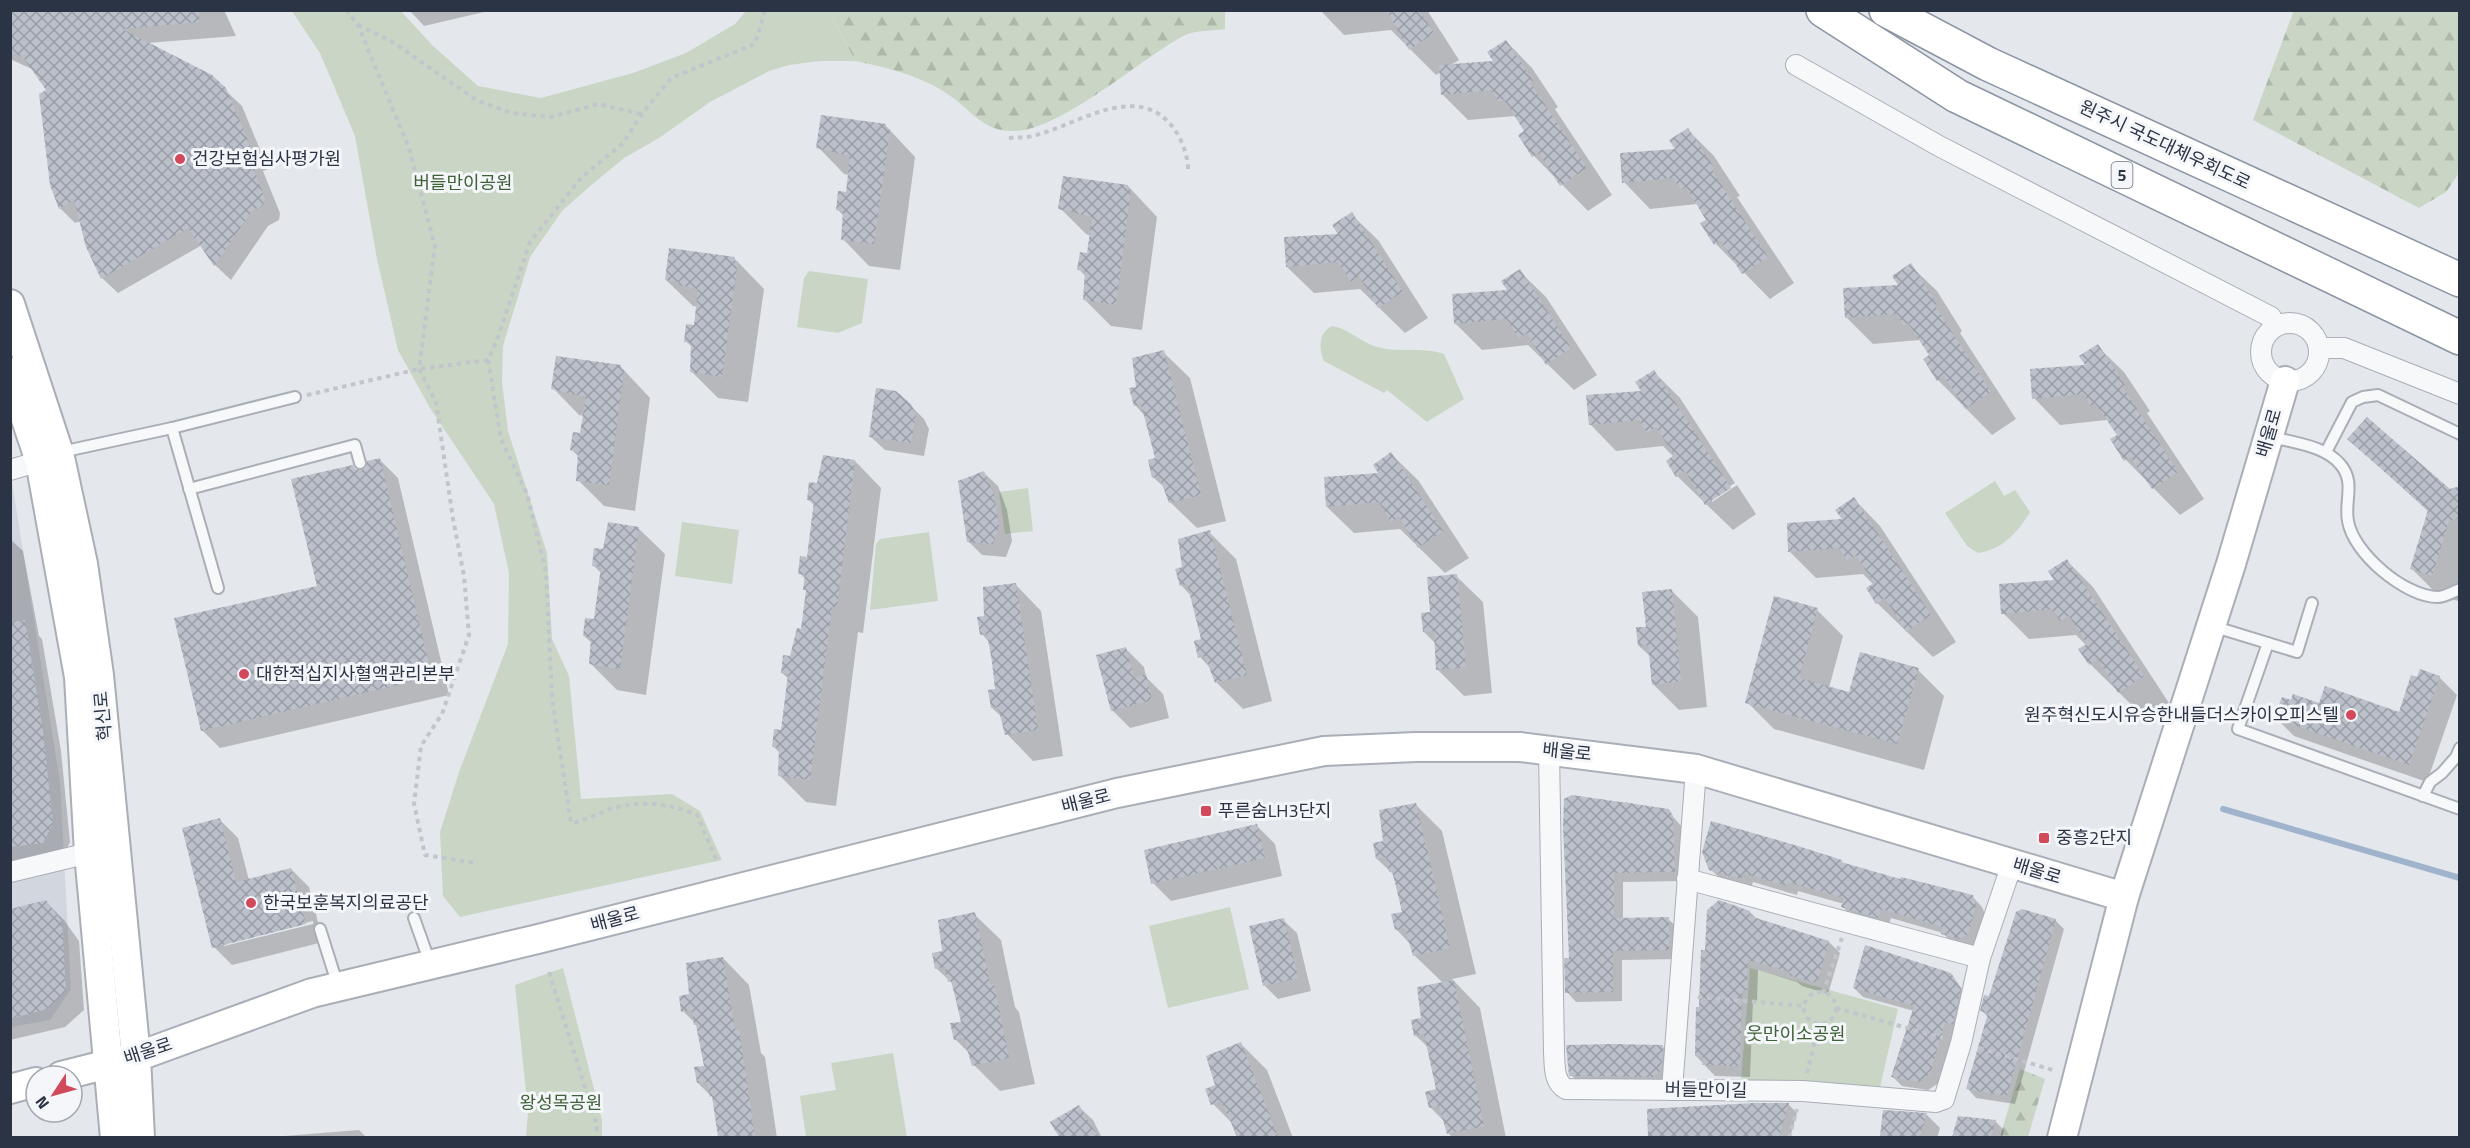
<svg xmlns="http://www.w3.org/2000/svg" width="2470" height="1148" font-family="'Titillium Web','Noto Sans KR',sans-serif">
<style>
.built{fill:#d2d6de}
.forest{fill:url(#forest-firs)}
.park{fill:#c9d6c5}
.shadow{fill:#0003;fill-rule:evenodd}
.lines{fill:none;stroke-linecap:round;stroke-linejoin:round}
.stream{stroke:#9fb4cc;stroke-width:6}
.building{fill:url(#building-cross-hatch)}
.lane-casing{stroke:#a9aeb7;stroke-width:14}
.street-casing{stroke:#a9aeb7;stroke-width:22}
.secondary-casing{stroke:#a9aeb7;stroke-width:32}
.highway-casing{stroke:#8b94a3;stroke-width:36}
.path{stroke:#c2c5cb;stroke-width:4;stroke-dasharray:4.5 4.5;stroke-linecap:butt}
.lane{stroke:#f7f8fa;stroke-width:10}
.street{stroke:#f7f8fa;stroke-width:20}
.secondary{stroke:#fff;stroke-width:28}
.highway{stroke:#fff;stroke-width:33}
.poi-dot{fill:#d1495b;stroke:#f4f6f9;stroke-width:2}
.labels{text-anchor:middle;stroke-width:6;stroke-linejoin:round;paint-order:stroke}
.shield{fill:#f4f6f9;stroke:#676e7b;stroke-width:1.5}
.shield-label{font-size:16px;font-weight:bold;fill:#2b3445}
.street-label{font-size:18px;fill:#2b3445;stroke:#f4f6f9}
.poi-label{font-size:18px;fill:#2b3445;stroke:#f4f6f9;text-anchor:start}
.park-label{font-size:18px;fill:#3f6138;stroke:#f4f6f9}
</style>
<defs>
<pattern id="forest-firs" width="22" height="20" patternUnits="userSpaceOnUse" patternTransform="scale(1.5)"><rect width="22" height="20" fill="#c9d6c5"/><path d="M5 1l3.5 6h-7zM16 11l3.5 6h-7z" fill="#adb8ab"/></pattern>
<pattern id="building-cross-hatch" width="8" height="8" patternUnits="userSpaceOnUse" patternTransform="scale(1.5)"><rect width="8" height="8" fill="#bbc0ca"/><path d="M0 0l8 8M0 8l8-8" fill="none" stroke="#989da6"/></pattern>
</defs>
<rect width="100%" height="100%" fill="#e4e7ec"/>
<path class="built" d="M10,470L60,782L71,989L50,1020L11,1027Z"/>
<g class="forest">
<path d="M1225,10V29C1213,31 1196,30 1185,35C1141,58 1058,134 1010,131C982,130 970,109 949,95C922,76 886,67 855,61L829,11Z"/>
<path d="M2294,10L2459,11V173L2446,192L2419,208L2253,120Z"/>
<path d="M2020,1069L2045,1079L2028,1137H2000Z"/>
</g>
<g class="park">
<path d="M292,11H401L432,45L478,86L541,98L633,73L686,53L735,24L746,11H829L855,61H820L789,65L769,71L710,102L659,138L624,158L589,187L562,211L530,257L503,346L502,382L508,431L547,553L552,639L569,676L581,799L672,794L700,811L722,860L460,917L443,896L440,832L459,772L508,644L509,573L494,504L430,408L398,350L377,259L355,136L320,53Z"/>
<path d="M809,271L868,279L862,323L838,333L797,327L804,278Z"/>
<path d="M1332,326C1347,328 1360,341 1374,346C1397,354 1422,346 1444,354L1464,399L1427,422L1387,390L1384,393L1324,361C1319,349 1318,333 1332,326Z"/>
<path d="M1995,481L2004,496L2015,490L2030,512C2018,532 2002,550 1978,553L1967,546L1945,513Z"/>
<path d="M1028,488L1033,531L1005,534L999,492Z"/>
<path d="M682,522L739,530L732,584L675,576Z"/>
<path d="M929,532L938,601L870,610L876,544L880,539Z"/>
<path d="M1230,907L1249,989L1168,1008L1149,926Z"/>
<path d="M563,968L602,1120V1137H526L528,1111L515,985Z"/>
<path d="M1750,968L1898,1009L1880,1087L1741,1081Z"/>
<path d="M893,1053L907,1137H806L800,1096L836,1090L831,1063Z"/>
</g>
<g class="shadow">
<path d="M10,10H224L236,36L147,43L225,90L242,106L268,169L263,171L280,213L279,220L268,226L231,280L215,265L202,245L118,293L102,278L81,221L75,223L60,208L48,90L34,70L10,59Z"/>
<path d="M409,10H493L424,26Z"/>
<path d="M1320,10H1427L1459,60L1451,65L1496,63L1506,41L1532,68L1558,107L1555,109L1612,195L1588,211L1534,156L1520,136L1526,132L1515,116L1468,120L1442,94L1441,72L1436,75L1391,30L1344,35Z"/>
<path d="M886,126L915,157L900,270L869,266L843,239L844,216L837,209L847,194L849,175L844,174L818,147Z"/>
<path d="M1688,130L1714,156L1740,196L1737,197L1794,283L1770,299L1716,244L1702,224L1708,220L1697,204L1650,209L1624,182L1678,151Z"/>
<path d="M1128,186L1157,217L1142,330L1111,326L1085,300L1086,277L1079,269L1089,255L1091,236L1086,234L1060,208Z"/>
<path d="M1351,214L1378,240L1428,318L1405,333L1360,289L1314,293L1287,267L1341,235Z"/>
<path d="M734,258L764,289L748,402L718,398L691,371L693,348L686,341L695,326L698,307L693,306L666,280Z"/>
<path d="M1910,265L1937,291L1962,331L1960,333L2016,419L1992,435L1938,380L1931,356L1920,340L1873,344L1847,318L1900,286Z"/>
<path d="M1519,271L1546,297L1597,375L1574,390L1528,345L1482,350L1455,323L1509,292Z"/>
<path d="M2097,346L2124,372L2150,411L2147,413L2204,499L2180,515L2126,460L2119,435L2107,420L2060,425L2034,398L2088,366Z"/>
<path d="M1163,352L1190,378L1226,521L1197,528L1170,502L1166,489L1153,477L1157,460L1145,416L1135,405L1138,388Z"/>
<path d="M621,367L650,398L635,511L604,506L578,480L579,457L572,450L581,435L584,416L579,415L553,388Z"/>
<path d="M1654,372L1680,398L1735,483L1712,498V502L1737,485L1756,514L1733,530L1677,476L1674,457L1663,446L1616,451L1590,424L1644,393Z"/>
<path d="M910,405L924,419L929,429L924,456L885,450L871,437Z"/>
<path d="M2349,439L2449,490L2460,487L2458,601L2438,595L2412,569L2429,512Z"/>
<path d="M1391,454L1418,480L1469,558L1445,573L1400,529L1354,533L1327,507L1381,475Z"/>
<path d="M380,460L398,478L449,695L220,748L202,730L319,587L357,471L362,472Z"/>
<path d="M855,461L881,488L863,633L858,632L836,806L806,802L780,776V753L773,746L782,731L789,679L782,673L792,658L802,631L807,592L805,589L806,580L800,573L809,558L815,506L809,500L818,485Z"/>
<path d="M984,473L998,486L1007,510L1012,541L1006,557L982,555L969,542Z"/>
<path d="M1854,499L1880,526L1956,642L1933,657L1877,603L1874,585L1863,574L1816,578L1790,552L1844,520Z"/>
<path d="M638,528L665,554L646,695L617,690L591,664L592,643L584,636L595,621L601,573L593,565L604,551Z"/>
<path d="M1209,532L1236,559L1272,701L1243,709L1216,682L1212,670L1200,657L1203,640L1191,596L1181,585L1184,568Z"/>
<path d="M10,539L23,551L39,636L42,639L61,751L70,842L61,861L18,866L10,858Z"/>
<path d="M2066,560L2093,587L2169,703L2146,719L2090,664L2087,646L2076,635L2029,639L2003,613L2057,581Z"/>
<path d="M1456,576L1483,602L1492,693L1464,696L1438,670L1436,644L1424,632L1432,613Z"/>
<path d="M1015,584L1041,611L1063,756L1033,761L1007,734L1003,718L992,708L997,691L990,643L982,634L986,617Z"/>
<path d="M1671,590L1698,617L1707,707L1679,710L1653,684L1651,657L1639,646Z"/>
<path d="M1817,610L1843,636L1829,688L1850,694L1918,670L1944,696L1924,770L1774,729L1747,702Z"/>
<path d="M1126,649L1144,667L1146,677L1163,694L1169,718L1130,728L1112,710Z"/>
<path d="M2439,677L2457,695L2427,782L2294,736L2276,718L2400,714Z"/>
<path d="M1625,802L1668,811L1682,827L1684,881L1623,882V919H1668L1678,928V959L1622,960V1001L1576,1002L1567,992L1570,959Z"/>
<path d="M1415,804L1442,831L1476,974L1452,979L1480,1008L1506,1138H1453L1448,1133L1445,1122L1430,1107L1437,1091L1429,1048L1415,1035L1443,983L1414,955L1411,945L1396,929L1403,913L1393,874L1377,859L1385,842Z"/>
<path d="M220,820L238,838L249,880L291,869L309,887L323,942L232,965L214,947ZM313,921V924L224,946V943Z"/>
<path d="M1257,826L1275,844L1282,876L1171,901L1153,883Z"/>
<path d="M1841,861L1845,865L1901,881L1972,896L1982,907L1986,916L1977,945L1969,949L1953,944L1943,933L1891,918L1888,927L1853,917L1843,907L1844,904L1798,891L1797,895L1753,882L1751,888L1721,879L1710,869Z"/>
<path d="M45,901L64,920L79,941L84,1010L65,1027L10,1040V910Z"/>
<path d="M1750,912L1757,919L1829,942L1840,953L1828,994L1802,986L1797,982L1758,970L1757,1001H1753L1750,1077L1715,1076L1696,1056L1707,952Z"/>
<path d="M974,914L1001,940L1015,1007L1019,1012L1035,1084L1000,1091L974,1065L971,1055L955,1039L962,1023L952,983L936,968L944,952Z"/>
<path d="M1283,920L1297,933L1311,991L1278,999L1264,985Z"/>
<path d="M2055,920L2064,929L2015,1104L1976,1098L1968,1089L1988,1017L1982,1011L1990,998Z"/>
<path d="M723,958L749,985L761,1053L765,1057L777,1138H719L714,1099L698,1083L706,1067L697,1025L683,1011L690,995Z"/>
<path d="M1950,974L1969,998L1954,1030L1939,1083L1928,1090L1902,1086L1893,1077L1914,1011L1863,997L1854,988Z"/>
<path d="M1241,1044L1267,1070L1293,1138H1237L1231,1122L1213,1104L1217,1086Z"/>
<path d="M1662,1046L1671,1055L1662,1086L1581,1085L1572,1076L1568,1066Z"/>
<path d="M1788,1104L1797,1113L1790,1138H1650L1648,1110Z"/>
<path d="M1079,1107L1093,1120L1102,1138H1061L1052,1122Z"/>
<path d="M1884,1111L1927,1115L1940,1128L1937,1138H1882Z"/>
<path d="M1959,1117L1995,1121L2004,1130L2002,1138H1954Z"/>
<path d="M359,1130L367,1138H260Z"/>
</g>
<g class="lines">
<path class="stream" d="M2223,809L2460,878"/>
</g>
<g class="building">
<path d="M10,10H199V22L122,29L212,75L226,88L253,153L249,155L265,200L263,205L252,211L214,266L188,228L101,279L86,247L74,200L59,209L50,185L39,94L46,90L23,57L10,52Z"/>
<path d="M1386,10H1419L1434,33L1409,50Z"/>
<path d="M1506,40L1533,81L1530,82L1587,168L1560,186L1539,153L1532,157L1518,135L1524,131L1504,99L1499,102L1491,90L1441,95L1439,65L1493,61L1487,52Z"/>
<path d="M821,115L886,124V129H890L874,244L841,240L843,211L836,210L838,191L846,192L850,156L816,148Z"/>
<path d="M1688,128L1715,169L1712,170L1768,257L1742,274L1721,241L1714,245L1700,223L1706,220L1686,187L1681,190L1673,178L1622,183L1620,153L1675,149L1669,140Z"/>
<path d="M1063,176L1128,185V189L1131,190L1116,305L1083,300L1085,271L1077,270L1080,252L1087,253L1092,217L1058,209Z"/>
<path d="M1352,212L1403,292L1378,308L1359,276L1351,282L1338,262L1286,267L1284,237L1338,234L1332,225Z"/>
<path d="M669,248L735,257L734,261H738L722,377L690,372L691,343L684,342L686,324L694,325L698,289L679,285V282L665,280Z"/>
<path d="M1911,263L1937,304L1935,306L1991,392L1965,409L1944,376L1937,381L1923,359L1929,355L1908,323L1904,326L1896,314L1845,318L1843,288L1898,285L1892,276Z"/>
<path d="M1520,269L1571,348L1546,365L1527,333L1519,338L1506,319L1454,324L1452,294L1507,290L1501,281Z"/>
<path d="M2098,344L2125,385L2122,386L2178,472L2152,489L2130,457L2124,461L2110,439L2117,435L2095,403L2091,406L2083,394L2032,399L2030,369L2085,365L2079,356Z"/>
<path d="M1164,350L1201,495L1169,503L1159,476L1152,478L1148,460L1155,458L1141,404L1134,406L1129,388L1136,387L1132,358Z"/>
<path d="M556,356L621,365V369L624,370L609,485L576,481L578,452L570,450L573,432L580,433L586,397L551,389Z"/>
<path d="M1654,370L1731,488L1705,505L1685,470L1676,477L1666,461L1674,455L1656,427L1647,433L1639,420L1589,425L1586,395L1641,391L1635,382Z"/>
<path d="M876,388L896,391L911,404L916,415L911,443L869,437Z"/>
<path d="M2367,417L2450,489L2460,486V518L2449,521L2432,576L2410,569L2428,510L2347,439Z"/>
<path d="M1391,452L1443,531L1418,548L1399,516L1391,522L1379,502L1326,507L1324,477L1378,473L1373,465Z"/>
<path d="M823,455L855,460L837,607H832L810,780L778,776L779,748L772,747L774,729L781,730L788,674L781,673L783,655L790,656L797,628L801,629L806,590H803L805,575L798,574L800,556L807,557L814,501L807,500L809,482L817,483Z"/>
<path d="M380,458L432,677L201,731L174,618L317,586L291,479L353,465L355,469L361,470L366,468L367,461Z"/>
<path d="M984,471L994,495L999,527L993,544L967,542L958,481Z"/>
<path d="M1854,497L1931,615L1906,632L1885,598L1876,604L1866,588L1874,583L1856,555L1847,560L1839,548L1788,552L1787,523L1842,519L1835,510Z"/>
<path d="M608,522L639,527L620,669L589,664L591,637L583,636L585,618L594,619L599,581L601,567L592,566L594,548L603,549Z"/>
<path d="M1210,530L1247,675L1215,683L1205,656L1198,658L1194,641L1201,639L1191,599L1187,584L1180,586L1175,569L1182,567L1178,539Z"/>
<path d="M2067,559L2144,676L2118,693L2098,659L2089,665L2078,649L2087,644L2069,616L2060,621L2052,609L2001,614L1999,584L2054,580L2048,571Z"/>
<path d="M1457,574L1466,667L1436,670L1434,631L1423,632L1421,613L1430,612L1427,577Z"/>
<path d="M1016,583L1038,730L1005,735L998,707L991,708L988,690L995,689L992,662L987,634L980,635L977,617L984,616L983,587Z"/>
<path d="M1672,589L1681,681L1652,685L1648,645L1638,646L1636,627H1646L1642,592Z"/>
<path d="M1774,596L1818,608L1799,678L1849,692L1860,652L1919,668L1897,744L1745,703Z"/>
<path d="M25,620L43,732L53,824L43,843L10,847V622Z"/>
<path d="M1126,647L1134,678L1146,674L1152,700L1111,711L1096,655Z"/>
<path d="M2420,669L2440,676L2409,765L2274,718L2282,697L2291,700L2293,694L2319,703L2325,686L2399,712L2411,675L2417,677Z"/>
<path d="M1572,795L1669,809L1673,816L1675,872L1614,873V918L1669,917V950L1613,951V992L1565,993L1564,958H1569L1563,826L1564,799Z"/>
<path d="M1416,803L1450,948L1413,956L1405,928L1395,930L1391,914L1402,912L1395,882L1392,872H1389L1386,857L1376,859L1373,843L1383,841L1379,810Z"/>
<path d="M220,818L236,882L291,868L306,924L212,948L182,828Z"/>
<path d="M1711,821L1798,846L1842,860L1841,862L1900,879L1901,877L1973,895L1976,905L1968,935L1959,939L1941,934L1943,927L1881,909L1878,918L1841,907L1844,898L1788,882L1787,886L1743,873L1741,879L1709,870L1702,852Z"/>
<path d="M1257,824L1265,858L1151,884L1144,850Z"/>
<path d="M46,900L62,922L66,991L47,1009L10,1019V909Z"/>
<path d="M1719,900L1750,911V916L1829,941L1817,983L1789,975L1790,972L1748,960L1747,990H1742L1740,1066L1702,1065L1703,1057L1695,1056L1696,1007H1699L1701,950H1705L1707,910Z"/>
<path d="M2022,909L2056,919L2007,1096L1966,1089L1988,1013L1980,1011L1984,995L1989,996L2016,912Z"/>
<path d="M975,912L990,984H994L1009,1058L972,1066L964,1038L954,1040L950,1023L961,1022L954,992L951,981L948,982L945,967L935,969L932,953L942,951L938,920Z"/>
<path d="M1284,918L1298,978L1263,986L1249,926Z"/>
<path d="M1865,945L1951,973L1961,988L1953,1025L1945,1022L1930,1074L1919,1082L1891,1077L1914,1006L1853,988Z"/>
<path d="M723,957L735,1030L739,1029L755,1137H718L712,1096L710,1097L707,1082L697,1083L694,1067L704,1066L696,1025H694L692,1010L681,1012L679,996L689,994L686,963Z"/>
<path d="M1454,980L1484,1126L1447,1134L1439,1106L1429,1108L1425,1092L1436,1089L1424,1034L1414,1036L1411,1020L1421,1018L1417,987Z"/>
<path d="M1241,1042L1278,1137H1238L1221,1101L1211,1105L1205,1089L1215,1085L1206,1056Z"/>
<path d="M1613,1044L1663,1045L1661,1070L1653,1077L1569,1076L1566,1045Z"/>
<path d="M1753,1103H1789L1779,1137H1648L1647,1109Z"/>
<path d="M1079,1105L1098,1137H1059L1050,1122Z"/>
<path d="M1883,1110L1927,1113L1920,1137H1880Z"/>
<path d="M1958,1116L1996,1120L1991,1137H1952Z"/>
</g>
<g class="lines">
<defs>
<g id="lane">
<path d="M172,428L218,588"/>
<path d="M2269,436C2292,443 2324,445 2340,464C2356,482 2344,501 2348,521C2353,553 2405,597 2438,597C2444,597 2453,592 2460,589"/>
<path d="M61,452L172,428L295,397"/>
<path d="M2326,452L2352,402L2363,397L2378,395L2460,434"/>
<path d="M189,489L355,445L360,463"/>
<path d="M2212,626L2297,652L2312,603"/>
<path d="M2268,643L2238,729L2460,809"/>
<path d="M2423,796L2430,782L2442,773L2456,757L2460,748"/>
<path d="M414,918L430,963"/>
<path d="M320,929L338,986"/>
</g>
<g id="street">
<path d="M1796,65L1939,146L2271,317L2275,326"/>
<circle cx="2290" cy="352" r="29"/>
<path d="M2319,348H2344L2460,394"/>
<path d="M10,470L40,461"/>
<path d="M1549,751L1554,1052C1555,1066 1553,1081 1566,1089L1803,1091L1936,1102L1944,1099L1961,1043L1980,958L2012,864"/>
<path d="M10,872L89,853"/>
<path d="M1687,879L1980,958"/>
<path d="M1672,1090L1696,769"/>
</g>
<g id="secondary">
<path d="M10,304L59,453L83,564L99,675L136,1057L140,1138"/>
<path d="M10,372L40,461L79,677L89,853L115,1138"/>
<path d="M61,1076L136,1057L312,993L538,939L1117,793L1324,751L1416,747H1520L1696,769L2124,897"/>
<path d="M10,1089L36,1082"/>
<path d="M2062,1138L2124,897L2231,564L2285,381"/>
</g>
<g id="highway">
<path d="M1823,10L1957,96L2460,338"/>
<path d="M1886,10L1988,64L2460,280"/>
</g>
</defs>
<use href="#lane" class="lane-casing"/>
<use href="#street" class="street-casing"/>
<use href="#secondary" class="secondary-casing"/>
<use href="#highway" class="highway-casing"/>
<g class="path">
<path d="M346,10L358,25L409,148L435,246L419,369L436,402L453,519L464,576L469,635L442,714L421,746L414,804L425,855L476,863"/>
<path d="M358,25L391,41L478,101L511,113L551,117L598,104L641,114"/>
<path d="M1009,138C1017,137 1025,138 1032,136C1077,126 1138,78 1175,130C1183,142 1189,159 1188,173"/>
<path d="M307,395L419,369L488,360"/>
<path d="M716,859L697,815C669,803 640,800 610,809C597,814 585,821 571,823L552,698L546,572L527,494L501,439L488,360L497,340L530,242L581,178L623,143L642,114L671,78L755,44L765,10"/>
<path d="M549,972L597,1126L596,1138"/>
<circle cx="1820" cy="1008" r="16"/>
<path d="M1823,993L1842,938"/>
<path d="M1698,997L1805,1006"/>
<path d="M1836,1008L1943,1038"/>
<path d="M1979,1048L2056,1071"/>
<path d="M1807,1073L1819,1024"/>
<path d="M1789,1138L1797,1109"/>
</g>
<use href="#lane" class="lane"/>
<use href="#street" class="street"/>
<use href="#secondary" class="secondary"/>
<use href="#highway" class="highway"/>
</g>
<g class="poi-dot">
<circle cx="180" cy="159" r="6"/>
<circle cx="244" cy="674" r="6"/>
<circle cx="2351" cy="715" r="6"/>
<rect x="1200" y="805" width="12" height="12" rx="3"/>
<rect x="2038" y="832" width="12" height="12" rx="3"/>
<circle cx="251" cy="903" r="6"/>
</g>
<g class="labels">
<rect class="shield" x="2111.5" y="162" width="21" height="26" rx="4.5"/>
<g class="shield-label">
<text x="2122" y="181">5</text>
</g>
<g class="street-label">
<text transform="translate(2165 145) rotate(25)" y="6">원주시 국도대체우회도로</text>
<text transform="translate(2269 433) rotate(-74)" y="6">배울로</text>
<text transform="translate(103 716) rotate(-95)" y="6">혁신로</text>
<text transform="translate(1567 752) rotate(6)" y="6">배울로</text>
<text transform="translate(1086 801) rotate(-14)" y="6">배울로</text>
<text transform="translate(2037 871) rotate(17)" y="6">배울로</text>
<text transform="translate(615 919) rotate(-15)" y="6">배울로</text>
<text transform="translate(148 1051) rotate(-18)" y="6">배울로</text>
<text transform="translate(1706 1090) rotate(1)" y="6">버들만이길</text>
</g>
<g class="poi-label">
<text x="192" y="165">건강보험심사평가원</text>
<text x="256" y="680">대한적십지사혈액관리본부</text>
<text x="2339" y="721" text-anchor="end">원주혁신도시유승한내들더스카이오피스텔</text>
<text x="1218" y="817">푸른숨LH3단지</text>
<text x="2056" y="844">중흥2단지</text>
<text x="263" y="909">한국보훈복지의료공단</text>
</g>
<g class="park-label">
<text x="463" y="189">버들만이공원</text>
<text x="1796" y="1040">웃만이소공원</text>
<text x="561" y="1109">왕성목공원</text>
</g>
</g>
<rect width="2470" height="1148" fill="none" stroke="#2b3445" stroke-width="24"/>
<g transform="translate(54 1094) rotate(234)"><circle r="28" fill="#f4f6f9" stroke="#a4a8b1" stroke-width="1.5"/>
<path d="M0-4.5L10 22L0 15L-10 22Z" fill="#d1495b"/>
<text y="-9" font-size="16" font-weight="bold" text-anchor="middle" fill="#2b3445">N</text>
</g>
</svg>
